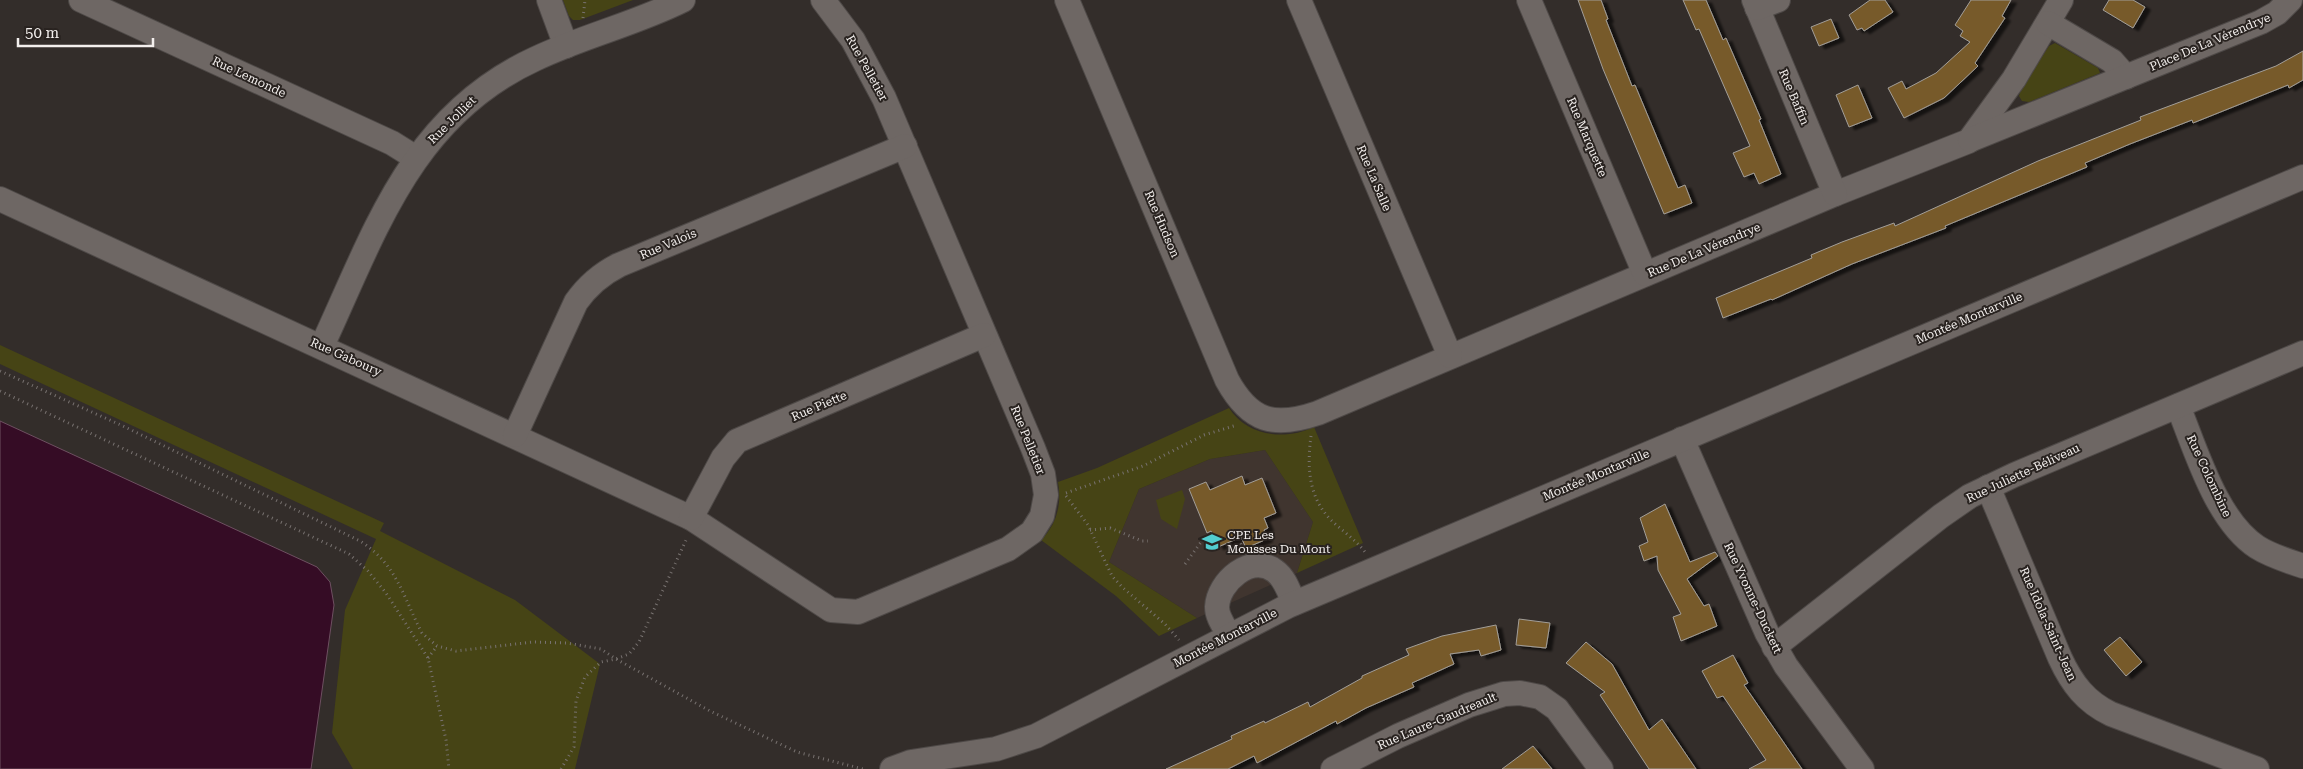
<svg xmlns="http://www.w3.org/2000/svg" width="2303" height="769" font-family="'Roboto Serif',serif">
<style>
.built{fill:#40352f}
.green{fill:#464415}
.water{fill:#350c25;stroke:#6e5061}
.building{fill:#775a2c;stroke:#a29e98;filter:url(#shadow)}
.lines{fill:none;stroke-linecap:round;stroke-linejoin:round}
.minor-casing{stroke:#4e4947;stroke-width:26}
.path{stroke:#787270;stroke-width:3;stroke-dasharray:1 4;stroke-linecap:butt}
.minor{stroke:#6e6764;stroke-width:24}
.labels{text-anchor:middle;stroke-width:4;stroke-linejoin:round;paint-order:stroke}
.street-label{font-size:12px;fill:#f3efed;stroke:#292320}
.poi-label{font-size:12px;fill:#f3efed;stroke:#292320;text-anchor:start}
</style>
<defs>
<filter id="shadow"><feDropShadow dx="5.5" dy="3" stdDeviation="1" flood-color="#0009"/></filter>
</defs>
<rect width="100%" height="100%" fill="#332d2a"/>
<path class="built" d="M1265,450L1313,522L1297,573L1197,618L1109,562L1139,489L1210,459Z"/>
<g class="green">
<path d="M563,0H633L580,20H573L569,16Z"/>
<path d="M2055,43L2098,68L2100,73L2029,102L2022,101L2019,96L2021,89L2049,46Z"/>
<path d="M0,345L384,523L380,531L515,600L600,664L575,769H353L332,733L345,610L376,539L0,364Z"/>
<path d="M1229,408C1247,436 1285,441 1314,427L1363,543L1297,573L1313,522L1265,450L1210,459L1139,489L1109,562L1197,618L1159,636L1116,596L1041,540C1057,524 1062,504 1058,482L1097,468Z"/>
<path d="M1182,490L1185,499L1177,529L1161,519L1156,500Z"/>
</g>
<path class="water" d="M0,421L317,567L330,582L334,605L311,769H0Z"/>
<g class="building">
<path d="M1578,0H1601L1608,19L1606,20L1632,86L1635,85L1678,188L1685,185L1692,203L1664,214L1603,69Z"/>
<path d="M1683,0H1706L1723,40L1726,38L1761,119L1759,120L1781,174L1759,184L1754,173L1744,177L1733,153L1750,146L1699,29L1696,30Z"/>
<path d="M1870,0H1885L1893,12L1864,31L1862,28L1857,30L1849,15Z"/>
<path d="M1971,0H2011L2002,16L2005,18L1975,63L1978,66L1944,98L1904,118L1888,88L1902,81L1906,89L1936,73L1970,42L1960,36L1963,31L1955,25Z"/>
<path d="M2109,0H2133L2145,7L2133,28L2103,10Z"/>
<path d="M1831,19L1839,38L1819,46L1811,27Z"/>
<path d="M2303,51V80L2289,88L2288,85L2193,123L2192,120L2130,144L2085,163L2087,167L1945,226L1946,228L1852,264L1772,300L1771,299L1723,318L1716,298L1812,258L1811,255L1842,242L1894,223L1895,226L2038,161L2141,120L2140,117L2276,66Z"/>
<path d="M1858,85L1872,118L1849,127L1836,95Z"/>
<path d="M1242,476L1245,485L1262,478L1276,513L1264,518L1268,528L1264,530L1267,539L1246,548L1241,537L1218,547L1211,531L1207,533L1189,489L1206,482L1210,490Z"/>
<path d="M1665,504L1690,562L1715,552L1718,556L1687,579L1704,606L1709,604L1717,626L1681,641L1673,617L1681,614L1658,570L1657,556L1644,561L1639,546L1648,542L1640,518Z"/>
<path d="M1519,619L1550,623L1546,648L1516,645Z"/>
<path d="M1496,625L1501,650L1481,656L1479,650L1450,654L1454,664L1412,683L1414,687L1366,708L1337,724L1336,721L1257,763L1254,756L1228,769H1166L1232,739L1231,736L1264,721L1265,723L1308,702L1310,707L1362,678V676L1409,655L1406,649L1442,636Z"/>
<path d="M2120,637L2142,662L2126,676L2104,650Z"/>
<path d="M1586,642L1612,664L1649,730L1662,719L1696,769H1649L1600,695L1605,692L1566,663Z"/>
<path d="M1733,655L1748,683L1744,685L1802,769H1749L1766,760L1723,696L1717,698L1702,671Z"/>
<path d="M1533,746L1552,769H1502Z"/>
</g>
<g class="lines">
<defs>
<g id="minor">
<path d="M81,0L392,143L416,158"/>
<path d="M549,0L566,46"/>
<path d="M1067,0L1227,380C1250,422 1274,428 1318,413L1835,194L1969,141L2014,79L2061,0"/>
<path d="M1299,0L1450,356"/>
<path d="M1529,0L1645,274"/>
<path d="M1754,0L1835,194"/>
<path d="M1757,8L1778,0"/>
<path d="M2048,23L2112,61L2126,77"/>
<path d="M1970,140L2261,22L2277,13L2290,0"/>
<path d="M0,199L691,518L831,610L858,612L1008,549L1032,532L1042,516L1046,495L1043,474L1033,448L884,98L853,40L823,0"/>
<path d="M322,346C375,232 411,116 535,59C583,36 635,24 683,0"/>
<path d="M2178,406C2196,450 2216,520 2257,547C2271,556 2288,561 2303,566"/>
<path d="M515,435L576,302C588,285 601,274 619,265L905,146"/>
<path d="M1682,439L1767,633L1786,666L1862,769"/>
<path d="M1988,487L2060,658C2072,684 2086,702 2111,714L2257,769"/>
<path d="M691,518L723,458L737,441L984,335"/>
<path d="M1229,635C1224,626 1217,617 1217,607C1218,582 1251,553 1275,571C1285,578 1289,592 1294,603"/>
<path d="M1774,647L1941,516L1970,496L2014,475L2303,353"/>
<path d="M892,769L911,762L996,749L1036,736L1288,606L2303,177"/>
<path d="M1333,769L1398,736L1469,705L1504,694L1520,693L1540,697L1557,709L1601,769"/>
</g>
</defs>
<use href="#minor" class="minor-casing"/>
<g class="path">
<path d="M583,18L585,0"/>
<path d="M0,371L123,426L360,541C397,564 403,597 422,633L437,646L456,651L533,642L567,643L601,649L616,659L710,711L797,752L863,769"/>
<path d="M0,391L349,554L368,571L386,593L428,658L446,740L449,769"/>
<path d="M1311,436C1307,466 1308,497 1331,520C1342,531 1355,539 1365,552"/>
<path d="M1066,493L1143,466L1204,435L1237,425"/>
<path d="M1066,496L1088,525L1112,576L1122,587L1165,624L1179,640"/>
<path d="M1090,530L1110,528L1142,541H1148"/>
<path d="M1238,539L1243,549"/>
<path d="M1185,564L1204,538L1213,535"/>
<path d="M428,658L437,646"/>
<path d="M561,769L574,747L576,701L585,677L601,662L616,659L629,654L639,642L687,538"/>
</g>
<use href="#minor" class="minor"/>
</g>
<defs>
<symbol id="school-bare" viewBox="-9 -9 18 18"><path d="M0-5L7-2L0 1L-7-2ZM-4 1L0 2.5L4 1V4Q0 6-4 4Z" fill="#52cdcf" stroke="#292320" stroke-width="2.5" paint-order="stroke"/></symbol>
</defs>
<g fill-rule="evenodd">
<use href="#school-bare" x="1198" y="528" width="28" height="28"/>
</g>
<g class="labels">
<g class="street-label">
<text transform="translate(2210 42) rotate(-23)" y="4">Place De La Vérendrye</text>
<text transform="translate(867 68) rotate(61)" y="4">Rue Pelletier</text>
<text transform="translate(249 77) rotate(25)" y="4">Rue Lemonde</text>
<text transform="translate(1794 97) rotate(67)" y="4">Rue Baffin</text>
<text transform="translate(452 120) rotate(-45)" y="4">Rue Jolliet</text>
<text transform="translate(1587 137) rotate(67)" y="4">Rue Marquette</text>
<text transform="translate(1374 178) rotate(67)" y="4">Rue La Salle</text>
<text transform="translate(1162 224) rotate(67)" y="4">Rue Hudson</text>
<text transform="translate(668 244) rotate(-23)" y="4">Rue Valois</text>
<text transform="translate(1704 250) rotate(-23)" y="4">Rue De La Vérendrye</text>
<text transform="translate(1969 318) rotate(-23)" y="4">Montée Montarville</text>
<text transform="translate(346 357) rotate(24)" y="4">Rue Gaboury</text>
<text transform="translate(819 406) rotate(-23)" y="4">Rue Piette</text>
<text transform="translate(1028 440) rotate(68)" y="4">Rue Pelletier</text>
<text transform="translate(2023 473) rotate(-25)" y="4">Rue Juliette-Béliveau</text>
<text transform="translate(1596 475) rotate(-23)" y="4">Montée Montarville</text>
<text transform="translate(2209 476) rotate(65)" y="4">Rue Colombine</text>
<text transform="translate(1753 598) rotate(65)" y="4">Rue Yvonne-Duckett</text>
<text transform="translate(2048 624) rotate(66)" y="4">Rue Idola-Saint-Jean</text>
<text transform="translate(1225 638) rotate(-27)" y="4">Montée Montarville</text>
<text transform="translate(1437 721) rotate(-23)" y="4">Rue Laure-Gaudreault</text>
</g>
<g class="poi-label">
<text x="1227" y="539">CPE Les<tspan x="1227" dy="14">Mousses Du Mont</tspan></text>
</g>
</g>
<path d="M18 38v8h135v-8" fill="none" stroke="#f3efed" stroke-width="2.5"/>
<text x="25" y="38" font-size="15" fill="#f3efed" stroke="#292320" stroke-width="4" paint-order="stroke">50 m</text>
</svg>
